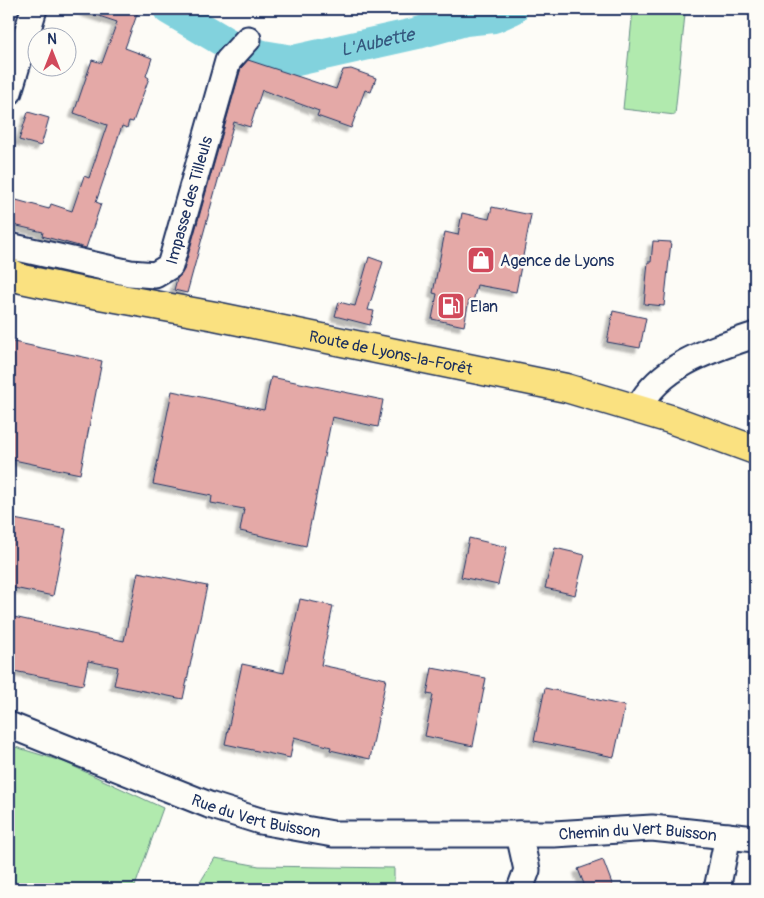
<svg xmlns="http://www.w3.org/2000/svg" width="764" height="898" font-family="Pangolin,sans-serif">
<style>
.green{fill:#b1eaae;stroke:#668c86}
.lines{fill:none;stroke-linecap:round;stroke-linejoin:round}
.river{stroke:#82d2dd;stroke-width:32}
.building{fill:#e4a9a7;stroke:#1b2f5e;filter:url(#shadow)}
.minor-casing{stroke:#1b2f5e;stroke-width:29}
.major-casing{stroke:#1b2f5e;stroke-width:31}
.minor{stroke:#fdfcf7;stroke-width:25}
.major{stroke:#fae180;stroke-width:28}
.labels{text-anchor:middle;stroke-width:5;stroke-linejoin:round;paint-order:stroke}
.street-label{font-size:16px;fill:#1b2f5e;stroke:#fdfcf7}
.poi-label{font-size:16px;fill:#1b2f5e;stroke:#fdfcf7;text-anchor:start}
.water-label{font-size:18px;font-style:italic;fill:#35587e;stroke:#fdfcf7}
</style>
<defs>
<filter id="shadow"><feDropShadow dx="-4.5" dy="4.5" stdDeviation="1" flood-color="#0004"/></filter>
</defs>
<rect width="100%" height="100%" fill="#fdfcf7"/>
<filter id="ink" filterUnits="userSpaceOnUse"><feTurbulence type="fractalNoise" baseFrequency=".02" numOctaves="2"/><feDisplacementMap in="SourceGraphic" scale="10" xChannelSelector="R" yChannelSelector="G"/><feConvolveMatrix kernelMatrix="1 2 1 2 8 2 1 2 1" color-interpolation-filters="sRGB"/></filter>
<g filter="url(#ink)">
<g class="green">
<path d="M633,9L685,14L675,115L623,109Z"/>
<path d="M9,745L64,762L163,808L134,889H9Z"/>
<path d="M215,858L259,866L394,868V889H196Z"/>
</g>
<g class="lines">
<g class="river">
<path d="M169,9L230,45"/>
<path id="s1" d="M241,49L263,56L293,61L418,33L465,20L494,17L512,9"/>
</g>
</g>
<g class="building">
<path d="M85,9H139L125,48L152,58L146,76L149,78L133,122L129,121L127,128L122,126L96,202L101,204L86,248L42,236L43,232L9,224V198L49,209L51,204L72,211L84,176L89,178L107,125L74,113L92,60L102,63L117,22L84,11Z"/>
<path d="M248,60L336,89L343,70L351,69L376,78L371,92L365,90L351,128L317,116L319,111L262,90L250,127L234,122L187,293L174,290L177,279L184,270L241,68Z"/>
<path d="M28,112L49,118L41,146L19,140Z"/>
<path d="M492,207L531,215L516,292L477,285L473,302L469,300L464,326L432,319L437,294L433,293L445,232L458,235L462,213L489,219Z"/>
<path d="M653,241L671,242L664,306L644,304L648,262H651Z"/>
<path d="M369,257L383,262L368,310L374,311L370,325L335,316L339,302L355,306Z"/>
<path d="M613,311L646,318L640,348L607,342Z"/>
<path d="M9,341L102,361L80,474L9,459Z"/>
<path d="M271,377L383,400L378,427L332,417L306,546L240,531L244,509L211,503L212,496L153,484L172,391L264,410Z"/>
<path d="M9,518L66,529L53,596L9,587Z"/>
<path d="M469,538L507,547L498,585L461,577Z"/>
<path d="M555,548L585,555L575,595L545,588Z"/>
<path d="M138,572L207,586L183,699L114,685L118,667L88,661L83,685L9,670V616L124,641Z"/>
<path d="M300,599L333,606L321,665L386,679L370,759L330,750L331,747L294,737L290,758L225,744L242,664L284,673Z"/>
<path d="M432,668L486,678L473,746L425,736L433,695L427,694Z"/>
<path d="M545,688L625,706L614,757L534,741Z"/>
<path d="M603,860L614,889H586L578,869Z"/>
</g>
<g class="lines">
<defs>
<g id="minor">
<path d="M9,92L34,9"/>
<path id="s2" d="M9,246L130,273L155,275L170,266L228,61L248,39"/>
<path d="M638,408C662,364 710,350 755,335"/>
<path id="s3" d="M9,725L209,805L260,821L333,834H554L652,828L755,839"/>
<path d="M519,834L527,870L520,889"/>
<path d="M717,889L728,836"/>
</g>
<g id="major">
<path id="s4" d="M9,272L22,279L83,292L215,316L566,388L670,419L755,450"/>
</g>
</defs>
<use href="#minor" class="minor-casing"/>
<use href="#major" class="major-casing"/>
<use href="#minor" class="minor"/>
<use href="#major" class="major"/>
</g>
</g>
<defs>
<symbol id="shop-square" viewBox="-11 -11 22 22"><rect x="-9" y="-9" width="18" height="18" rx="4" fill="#d1495b" stroke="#fdfcf7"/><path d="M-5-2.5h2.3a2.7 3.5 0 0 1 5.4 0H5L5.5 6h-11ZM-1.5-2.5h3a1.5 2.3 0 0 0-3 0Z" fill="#fff"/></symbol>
<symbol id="fuel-square" viewBox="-11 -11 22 22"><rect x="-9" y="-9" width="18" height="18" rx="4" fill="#d1495b" stroke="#fdfcf7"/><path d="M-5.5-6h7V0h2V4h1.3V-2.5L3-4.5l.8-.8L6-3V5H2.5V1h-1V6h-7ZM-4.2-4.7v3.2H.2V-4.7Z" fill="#fff"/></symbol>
</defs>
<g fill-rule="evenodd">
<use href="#shop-square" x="465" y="244" width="32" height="32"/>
<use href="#fuel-square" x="435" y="290" width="32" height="32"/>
</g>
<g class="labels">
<g class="street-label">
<text dy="6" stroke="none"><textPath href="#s2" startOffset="235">Impasse des Tilleuls</textPath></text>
<text dy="6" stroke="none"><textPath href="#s4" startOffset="391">Route de Lyons-la-Forêt</textPath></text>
<text dy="6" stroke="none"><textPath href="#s3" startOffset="264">Rue du Vert Buisson</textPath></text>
<text dy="6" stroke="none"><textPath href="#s3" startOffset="648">Chemin du Vert Buisson</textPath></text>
</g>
<g class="poi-label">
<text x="500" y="266">Agence de Lyons</text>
<text x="470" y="312">Elan</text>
</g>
<g class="water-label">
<text dy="6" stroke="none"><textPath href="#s1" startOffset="140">L'Aubette</textPath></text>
</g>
</g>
<rect width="764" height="898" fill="none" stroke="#fdfcf7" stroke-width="30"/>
<rect x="15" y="15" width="734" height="868" fill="none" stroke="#1b2f5e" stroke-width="2" filter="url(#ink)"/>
<g transform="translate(52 52)"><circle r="24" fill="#fdfcf7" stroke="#a3aaba"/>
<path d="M0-4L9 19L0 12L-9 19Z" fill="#d1495b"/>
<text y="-8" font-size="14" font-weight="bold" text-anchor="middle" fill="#1b2f5e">N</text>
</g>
</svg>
